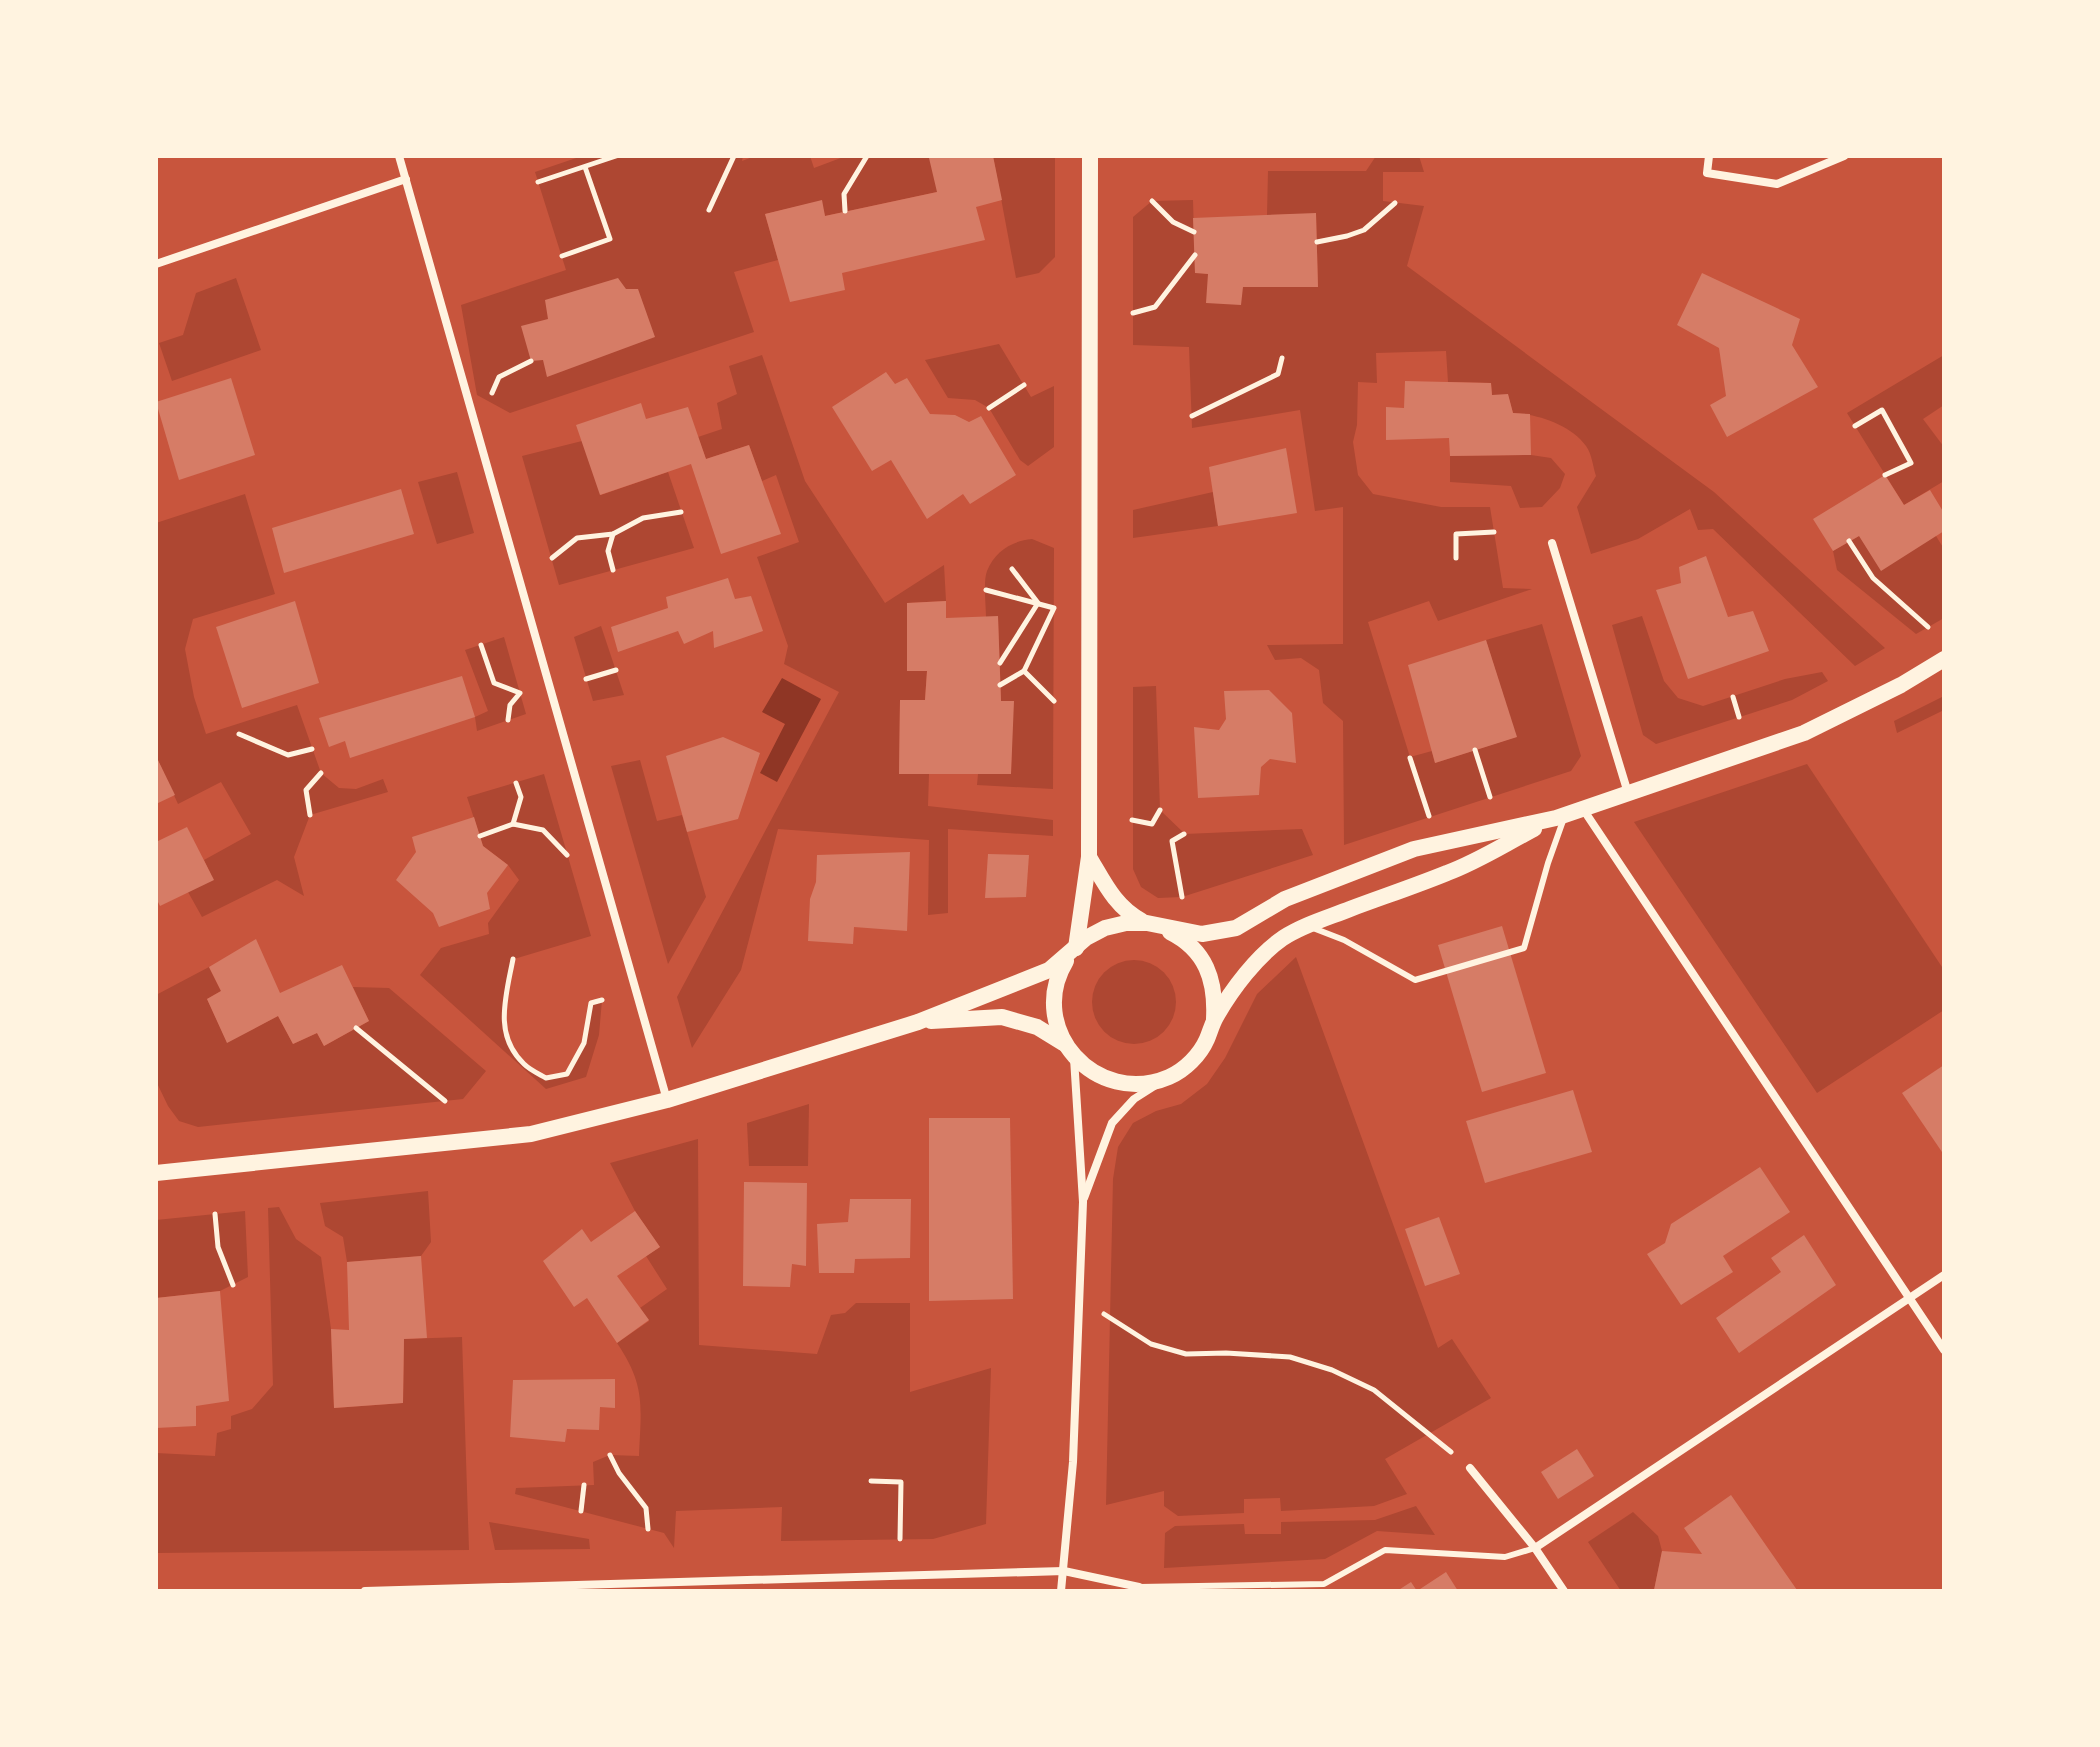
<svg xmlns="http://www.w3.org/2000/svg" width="2100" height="1747" font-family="'Fira Sans',sans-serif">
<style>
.green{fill:#ae4732}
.water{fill:#8f3625}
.building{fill:#d67c66}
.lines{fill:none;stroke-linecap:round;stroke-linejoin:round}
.path{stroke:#fff3e0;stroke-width:5}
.service{stroke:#fff3e0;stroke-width:6}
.minor{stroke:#fff3e0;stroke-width:8}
.secondary{stroke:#fff3e0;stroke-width:16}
</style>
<rect width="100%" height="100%" fill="#c8553d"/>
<g class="green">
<path d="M582,156H743L742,161L755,156H810L814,168L846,156H937V192L825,216L821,201L765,214L778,260L734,272L754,332L510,413L477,395L461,305L566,270L535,172Z"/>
<path d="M993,156H1055V257L1039,273L1016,278Z"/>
<path d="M1376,156H1419L1424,172H1383V201L1424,206L1407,266L1714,492L1885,648L1855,666L1713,529L1698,530L1690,509L1638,539L1591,554L1577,507L1596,476C1593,467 1592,454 1586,446C1571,425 1537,414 1513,413L1508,395H1492L1491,383L1448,382L1446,351L1376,353L1377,383L1358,382L1357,425L1353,442L1358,475L1373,494L1441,507H1490L1503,588L1532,589L1438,621L1429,601L1368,622L1410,757L1432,751L1435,763L1516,737L1486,640L1542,624L1581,756L1571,771L1344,845L1343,721L1323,703L1319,670L1301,658L1275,660L1267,645L1343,644V507L1315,511L1300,410L1192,428L1189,347L1133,345V217L1152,201L1193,200L1195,272L1208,274L1243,287H1318L1316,214L1267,215L1268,171H1366Z"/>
<path d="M236,278L261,350L172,381L159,343L183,335L196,293Z"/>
<path d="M999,344L1031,397L1054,386V447L1028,466L1020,460L989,408L975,400L948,398L925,360Z"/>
<path d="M762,355L805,481L885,603L944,565L946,601L907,603V670L927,671L925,700H900L899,774H929L928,806L1053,820V836L948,829V913L928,915L929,840L778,829L741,970L692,1048L677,997L839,692L784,664L788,646L757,557L799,542L776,475L762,481L749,445L706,459L698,437L722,429L717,403L737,394L729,366Z"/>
<path d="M1944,355V405L1923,419L1944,447V481L1904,505L1847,413Z"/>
<path d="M582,441L601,495L668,472L694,548L559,585L522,456Z"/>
<path d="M1531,455L1551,458L1565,474L1560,488L1542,507L1520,508L1511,486L1450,482V456Z"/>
<path d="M457,472L474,533L437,544L418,482Z"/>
<path d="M1213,492L1218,526L1133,538V510Z"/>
<path d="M245,494L275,594L193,619L185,649L194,697L206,734L297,705L321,773L339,788L356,789L383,779L388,792L310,815L294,857L304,896L277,880L202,917L188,892L213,879L204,860L251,834L221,782L178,804L156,756V523Z"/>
<path d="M1859,536H1936L1944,549V618L1916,634L1837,570L1833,551Z"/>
<path d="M1032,539L1054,548L1053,789L977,785L978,774L1011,773L1013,701H1001L998,617H986C986,605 983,581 987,571C995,551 1012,541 1032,539Z"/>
<path d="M1642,616L1664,681L1678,698L1703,706L1785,679L1822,672L1828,681L1792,700L1656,744L1643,735L1612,625Z"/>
<path d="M601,626L624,695L593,701L574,637Z"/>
<path d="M504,637L526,714L477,731L475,717L488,711L465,650Z"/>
<path d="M1156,686L1160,810L1185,834L1302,829L1313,855L1182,897L1158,898L1141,887L1133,869V687Z"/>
<path d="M1944,696V710L1897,733L1894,721Z"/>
<path d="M640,760L657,821L682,815L706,897L668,964L611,766Z"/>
<path d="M1807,764L1944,970V1010L1817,1093L1634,822Z"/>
<path d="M544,774L591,936L514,959C506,996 493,1035 524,1065C530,1070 539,1074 546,1078L567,1073L584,1043L591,1003L602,1000L599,1035L586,1077L546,1089L420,975L441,948L489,934L488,923L519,880L508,865L483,846L467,797Z"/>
<path d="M1296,957L1438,1348L1452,1339L1491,1398L1385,1459L1407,1494L1374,1506L1281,1511L1280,1498L1244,1499V1513L1178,1516L1164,1506V1491L1106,1505L1113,1179L1118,1147L1133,1123L1156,1111L1181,1104L1207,1084L1225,1058L1257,994Z"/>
<circle cx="1134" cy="1002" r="42"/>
<path d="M209,967L221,991L207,999L227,1042L278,1016L293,1044L317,1033L324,1046L369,1021L353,987L389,988L486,1071L463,1099L198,1127L179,1121L168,1106L156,1081V995Z"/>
<path d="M809,1104L808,1166H749L747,1123Z"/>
<path d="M698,1139L699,1345L817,1354L831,1315L845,1313L856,1303H910V1392L991,1368L986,1524L933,1539L781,1541L782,1507L676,1511L674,1548L664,1533L515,1494L516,1488L594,1485L593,1462L610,1455L639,1456C641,1406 646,1386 617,1343L649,1321L640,1308L667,1289L646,1256L660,1247L635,1211L610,1163Z"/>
<path d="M428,1191L431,1242L421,1256L347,1262L343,1237L325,1226L320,1203Z"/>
<path d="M279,1207L296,1239L321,1257L331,1329L334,1408L403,1403L404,1339L462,1337L469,1550L157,1553L156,1453L215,1456L217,1433L231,1429V1416L252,1409L273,1385L268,1208Z"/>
<path d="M245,1211L248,1277L220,1291L156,1298V1220Z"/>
<path d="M1416,1506L1435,1535L1377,1531L1325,1559L1164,1568L1165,1533L1175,1526L1244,1524L1245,1534H1281V1522L1375,1520Z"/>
<path d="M1633,1512L1658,1536L1662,1551L1654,1590L1657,1591H1621L1588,1542Z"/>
<path d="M489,1522L589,1539L590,1549L495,1550Z"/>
</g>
<path class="water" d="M782,678L821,699L777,782L760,773L785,724L762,712Z"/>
<g class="building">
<path d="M937,156H993L1002,200L976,207L985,240L842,273L845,290L790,302L765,214L822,200L825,216L937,192L929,158Z"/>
<path d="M1316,213L1318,287H1243L1241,305L1206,303L1208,274L1195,273L1193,218Z"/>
<path d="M1702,273L1800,319L1792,345L1818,387L1727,437L1710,405L1726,396L1719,348L1677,325Z"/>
<path d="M618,278L626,289H638L655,337L547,377L543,360L531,361L521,326L548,319L545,300Z"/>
<path d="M886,372L895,384L907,378L930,414L955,415L969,422L981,416L1016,475L970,504L963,494L927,519L891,460L872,471L832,407Z"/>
<path d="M231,378L255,455L179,480L156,402Z"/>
<path d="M1405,381L1491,383L1492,395L1508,394L1513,413L1530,414L1531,455L1450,456L1449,438L1386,440V407L1404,408Z"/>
<path d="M641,403L646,419L688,407L706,459L749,445L781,534L721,554L691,464L600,495L576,425Z"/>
<path d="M1286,448L1297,513L1218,526L1209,467Z"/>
<path d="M1885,475L1904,505L1930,490L1944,513V531L1881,571L1859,536L1833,551L1813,519Z"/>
<path d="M401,489L414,534L284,573L272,528Z"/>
<path d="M1706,556L1728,617L1753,611L1769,651L1688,679L1656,590L1681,583L1679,567Z"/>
<path d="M728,578L735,599L751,596L763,631L714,648L713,631L684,644L678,631L618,652L611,627L668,608L666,597Z"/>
<path d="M295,601L319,683L242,708L216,627Z"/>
<path d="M946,601V618L998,616L1001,701H1014L1011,774H899L900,700H925L927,671H907V603Z"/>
<path d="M1486,640L1517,737L1435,763L1408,665Z"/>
<path d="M462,676L475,717L350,758L345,741L329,747L319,718Z"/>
<path d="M1269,690L1292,713L1296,763L1270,759L1261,767L1259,795L1198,798L1194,727L1219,730L1226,719L1224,691Z"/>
<path d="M723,737L760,753L738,819L687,832L666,756Z"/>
<path d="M156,756L175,795L156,804Z"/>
<path d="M474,817L483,846L508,865L487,893L490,909L439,927L433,913L396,880L416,852L412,837Z"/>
<path d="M187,827L214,880L160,906L156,898V842Z"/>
<path d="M910,852L907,931L854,927L853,944L808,941L810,899L816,882L817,855Z"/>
<path d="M988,854L1029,855L1026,897L985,898Z"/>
<path d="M1502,926L1546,1073L1482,1092L1438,945Z"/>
<path d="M256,939L280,993L342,965L369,1021L324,1046L317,1033L293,1044L278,1016L227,1043L207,999L221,991L209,967Z"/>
<path d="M1944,1065V1155L1902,1093Z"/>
<path d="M1573,1090L1592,1152L1485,1183L1466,1121Z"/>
<path d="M929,1118H1010L1013,1299L929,1301Z"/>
<path d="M1760,1167L1790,1212L1723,1256L1733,1272L1681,1305L1647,1254L1665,1243L1671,1224Z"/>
<path d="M744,1182L807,1183L806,1266L792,1264L790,1287L743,1286Z"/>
<path d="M850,1199H911L910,1258L855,1259L854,1273H819L817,1224L848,1222Z"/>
<path d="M635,1211L660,1247L617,1276L649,1320L617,1343L587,1298L574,1307L543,1261L582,1229L591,1242Z"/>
<path d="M1439,1217L1460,1274L1425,1286L1405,1229Z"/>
<path d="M1804,1235L1836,1285L1739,1353L1716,1318L1781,1272L1771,1258Z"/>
<path d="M421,1256L427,1338L404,1339L403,1403L334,1408L331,1329L349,1330L347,1262Z"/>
<path d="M220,1291L229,1401L196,1406V1426L156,1428V1298Z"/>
<path d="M615,1379V1408L600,1407L599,1430L567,1429L565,1442L510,1437L513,1380Z"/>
<path d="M1577,1449L1594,1476L1558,1499L1541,1472Z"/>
<path d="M1731,1495L1797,1590H1654L1662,1551L1702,1554L1684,1528Z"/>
<path d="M1446,1572L1458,1591H1397L1411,1582L1417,1591Z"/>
</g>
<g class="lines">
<g class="path">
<path d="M538,182L616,156"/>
<path d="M1152,201L1173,222L1194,232"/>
<path d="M709,210L734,156"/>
<path d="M845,211L844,194L867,156"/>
<path d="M1317,242L1347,236L1364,230L1395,203"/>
<path d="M562,256L610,239L585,167"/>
<path d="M1133,313L1155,307L1195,255"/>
<path d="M492,393L499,377L531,361"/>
<path d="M989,408L1024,385"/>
<path d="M1192,416L1278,374L1282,358"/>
<path d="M1855,426L1882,410L1911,463L1885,475"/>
<path d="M1849,541L1873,578L1928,627"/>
<path d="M552,558L577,538L613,534L643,518L681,512"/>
<path d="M1456,558V534L1494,532"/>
<path d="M613,570L608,551L613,534"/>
<path d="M986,590L1054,608L1024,671L1054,701"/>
<path d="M481,645L494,683L520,693L510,705L508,720"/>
<path d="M1000,663L1038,603L1012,569"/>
<path d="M586,679L616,670"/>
<path d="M1000,685L1024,671"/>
<path d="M1733,697L1739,717"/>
<path d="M239,734L288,755L312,749"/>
<path d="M1475,750L1490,797"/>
<path d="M1410,758L1429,816"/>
<path d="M310,815L306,790L321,773"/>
<path d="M1132,820L1152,824L1160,810"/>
<path d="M513,824L521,797L516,783"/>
<path d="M480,836L513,824L543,830L567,855"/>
<path d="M1182,897L1172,841L1184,834"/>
<path d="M513,959C506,996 493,1035 524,1064C530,1070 539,1074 546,1078L567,1074L584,1043L591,1003L602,1000"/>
<path d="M356,1028L445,1101"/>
<path d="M215,1214L218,1247L233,1285"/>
<path d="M1104,1314L1151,1344L1186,1354L1226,1353L1290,1357L1332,1370L1374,1390L1451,1452"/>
<path d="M610,1455L619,1473L646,1508L648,1529"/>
<path d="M871,1481L901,1482L900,1539"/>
<path d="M581,1511L584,1485"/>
</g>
<g class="service">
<path d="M1313,928L1344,940L1415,980L1524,948L1548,863L1564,818"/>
<path d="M1139,1587L1324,1584L1385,1550L1505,1557L1535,1548"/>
</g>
<g class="minor">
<path d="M399,156L667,1100"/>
<path d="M1709,156L1707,173L1777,184L1844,156"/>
<path d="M156,264L406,179"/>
<path d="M1552,543L1628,793"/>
<path d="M1583,809L1944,1350"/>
<path d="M1084,1198L1112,1123L1134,1099L1156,1085"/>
<path d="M1470,1468L1535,1548L1564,1591"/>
<path d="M1535,1548L1944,1275"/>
<path d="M365,1591L1064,1571L1139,1587V1591"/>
<path d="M1061,1591L1073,1462L1083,1202L1074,1058"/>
</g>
<g class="secondary">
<path d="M1089,857C1104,882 1115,907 1142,921"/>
<path d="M1170,932C1206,950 1216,980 1214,1019"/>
<path d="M1076,948L1089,857L1090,156"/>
<path d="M1066,961C1025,1029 1096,1108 1169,1077C1185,1070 1200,1055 1207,1039C1210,1032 1212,1024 1216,1017C1232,989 1257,956 1283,938C1303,925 1327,918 1350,909C1382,897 1415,886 1447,873C1477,862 1505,844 1534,829"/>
<path d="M931,1021L1002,1017L1037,1027L1063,1043"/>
<path d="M156,1173L531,1134L667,1100L918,1022L1049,970L1086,938L1105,928L1126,923H1147L1202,934L1236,928L1285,899L1414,849L1556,818L1804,733L1901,685L1944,659"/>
</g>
</g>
<rect width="2100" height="1747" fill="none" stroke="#fff3e0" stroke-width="316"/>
</svg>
